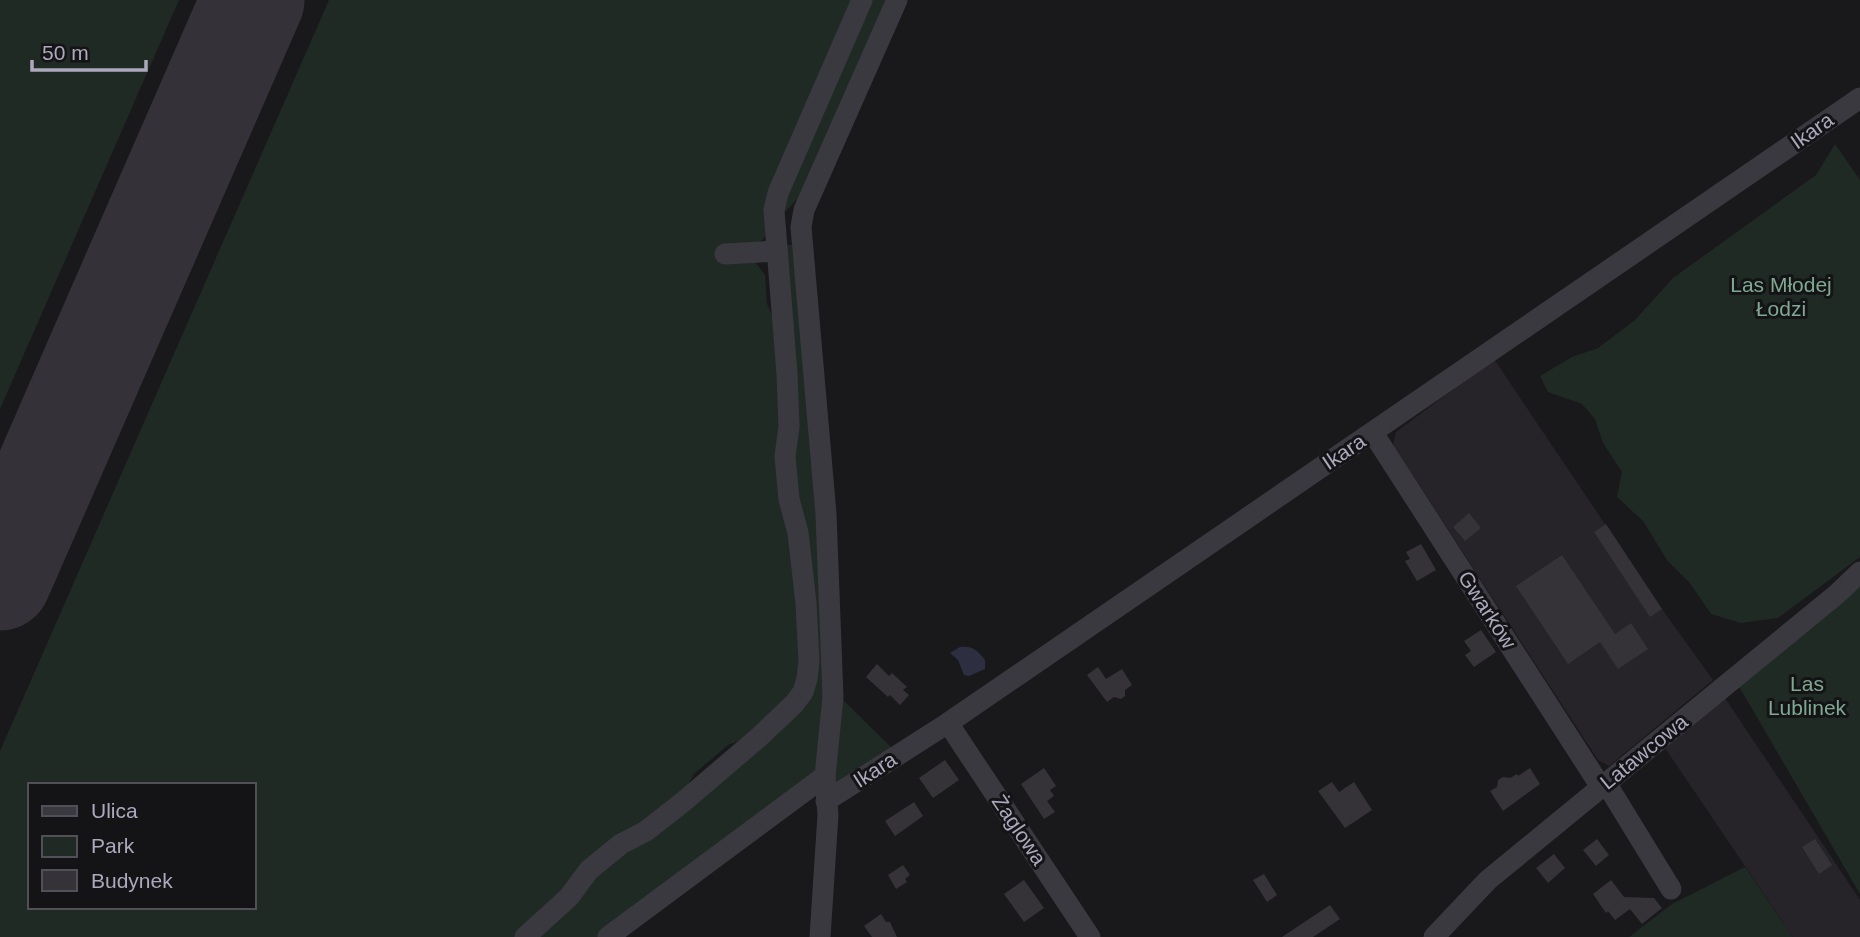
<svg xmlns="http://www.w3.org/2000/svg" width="1860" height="937" font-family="Arial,sans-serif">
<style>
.built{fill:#262428}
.green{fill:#202a25;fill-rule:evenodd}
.water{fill:#2d2f41}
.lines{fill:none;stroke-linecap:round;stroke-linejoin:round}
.runway{stroke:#343238;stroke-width:103}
.building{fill:#353337}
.minor{stroke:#3b3940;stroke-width:21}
.labels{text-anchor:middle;stroke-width:6;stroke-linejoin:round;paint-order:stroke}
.street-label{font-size:21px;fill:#aca9bc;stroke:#141316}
.park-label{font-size:21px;fill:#7fa993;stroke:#141316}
</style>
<rect width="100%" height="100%" fill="#19181b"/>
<g class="built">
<path d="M1494,359L1662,609L1713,680L1609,766L1598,760L1393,445L1396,432Z"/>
<path d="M1725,698L1860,900V937H1793L1665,748Z"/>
</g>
<g class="green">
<path d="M0,0H179L0,409Z"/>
<path d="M329,0H857L768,234L761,241L753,245L756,263L765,275L767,304L778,328L802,615L798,686L754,735L728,745L694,774L681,797L518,937H0V751ZM30,785H254V907H30Z"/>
<path d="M867,0H889L805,191L784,213L778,208Z"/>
<path d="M1835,144L1860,180V557L1778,618L1741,623L1711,614L1689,582L1667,560L1643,521L1617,497L1622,472L1603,443L1595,419L1582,404L1548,392L1540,376L1572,357L1598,348L1635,320L1673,278L1816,175Z"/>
<path d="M786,245H792L821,516L828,693L815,771L598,937H534L588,883L803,703Z"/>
<path d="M1860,583V894L1737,683Z"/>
<path d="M841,698L895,751L830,786Z"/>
<path d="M1745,867L1793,937H1629L1672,904Z"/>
</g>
<path class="water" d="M960,647C973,646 977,650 985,660V669L969,676L964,675L958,660L950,653Z"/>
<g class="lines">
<path class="runway" d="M0,579L253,0"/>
</g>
<g class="building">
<path d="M1469,513L1481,528L1465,541L1453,527Z"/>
<path d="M1606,524L1662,609L1650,617L1594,532Z"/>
<path d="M1421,544L1436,570L1417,581L1405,561L1410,559L1406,552Z"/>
<path d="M1562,555L1615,634L1631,623L1648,649L1618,669L1600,642L1568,664L1516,586Z"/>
<path d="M1481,630L1496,652L1474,667L1465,655L1471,651L1464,641Z"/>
<path d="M877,664L889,676L892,673L907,687L903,690L909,695L900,705L890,695L888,697L866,677Z"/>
<path d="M1098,667L1106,679L1122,669L1132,685L1125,690V696L1121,699L1114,697L1107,702L1087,675Z"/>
<path d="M945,760L959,780L933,798L919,778Z"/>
<path d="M1044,768L1056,786L1050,790L1054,796L1047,801L1055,812L1044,819L1021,784Z"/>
<path d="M1530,768L1540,784L1503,811L1490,791L1497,787L1498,780L1503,777L1510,778L1517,774L1518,776Z"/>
<path d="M1332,782L1339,792L1354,782L1372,810L1345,828L1318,791Z"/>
<path d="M914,802L923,816L895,836L885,821Z"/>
<path d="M1597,839L1609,855L1596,866L1583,850Z"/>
<path d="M1815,839L1832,865L1819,874L1802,847Z"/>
<path d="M1554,854L1565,868L1548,883L1536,868Z"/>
<path d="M903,865L910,875L905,879L907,882L896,889L888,875Z"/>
<path d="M1264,874L1277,895L1267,902L1253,880Z"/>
<path d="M1024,880L1044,908L1024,922L1004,894Z"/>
<path d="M1611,880L1624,897L1654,898L1662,908L1642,924L1630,909L1615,920L1608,911L1606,913L1593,894Z"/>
<path d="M1330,905L1340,919L1313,937H1282Z"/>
<path d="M881,914L886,922H890L897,937H872L864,926Z"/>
</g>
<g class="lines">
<g class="minor">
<path d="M725,254L777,251"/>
<path d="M1373,433L1601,787"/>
<path d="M948,723L1090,937"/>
<path d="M1606,783L1671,889"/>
<path d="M826,801L948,723L1860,98"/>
<path d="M525,937L569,897L589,870L621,844L646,831L683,802L758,738L794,704L803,692L807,679L809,661L806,603L798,533L789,499L785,456L789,427L787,374L774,210L778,193L862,0"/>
<path d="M608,937L825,776"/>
<path d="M820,937L828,815L825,776L833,697L826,514L801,227L804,210L897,0"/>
<path d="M1434,937L1488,880L1837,594L1860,572"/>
</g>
</g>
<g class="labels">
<g class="street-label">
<text transform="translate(1812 131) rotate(-35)" y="7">Ikara</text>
<text transform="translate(1344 452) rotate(-34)" y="7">Ikara</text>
<text transform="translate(1487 610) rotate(57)" y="7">Gwarków</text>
<text transform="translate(1644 752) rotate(-39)" y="7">Latawcowa</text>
<text transform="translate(875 770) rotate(-33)" y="7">Ikara</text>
<text transform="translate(1019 830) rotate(56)" y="7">Żaglowa</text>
</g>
<g class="park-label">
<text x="1781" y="292">Las Młodej<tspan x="1781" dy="24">Łodzi</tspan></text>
<text x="1807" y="691">Las<tspan x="1807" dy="24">Lublinek</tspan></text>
</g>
</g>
<rect x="28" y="783" width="228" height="126" fill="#141316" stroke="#514f58" stroke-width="2"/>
<rect x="42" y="806" width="35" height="10" fill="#3b3940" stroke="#514f58" stroke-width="2"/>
<text x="91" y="818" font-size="21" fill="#aca9bc">Ulica</text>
<rect x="42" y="836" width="35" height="21" fill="#202a25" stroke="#514f58" stroke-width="2"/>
<text x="91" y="853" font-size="21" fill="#aca9bc">Park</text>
<rect x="42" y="870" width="35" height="21" fill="#353337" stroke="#514f58" stroke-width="2"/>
<text x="91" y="888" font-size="21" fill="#aca9bc">Budynek</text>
<path d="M32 60v10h114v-10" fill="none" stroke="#aca9bc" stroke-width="3.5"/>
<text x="42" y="60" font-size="21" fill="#aca9bc" stroke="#141316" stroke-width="5" paint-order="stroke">50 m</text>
</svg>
